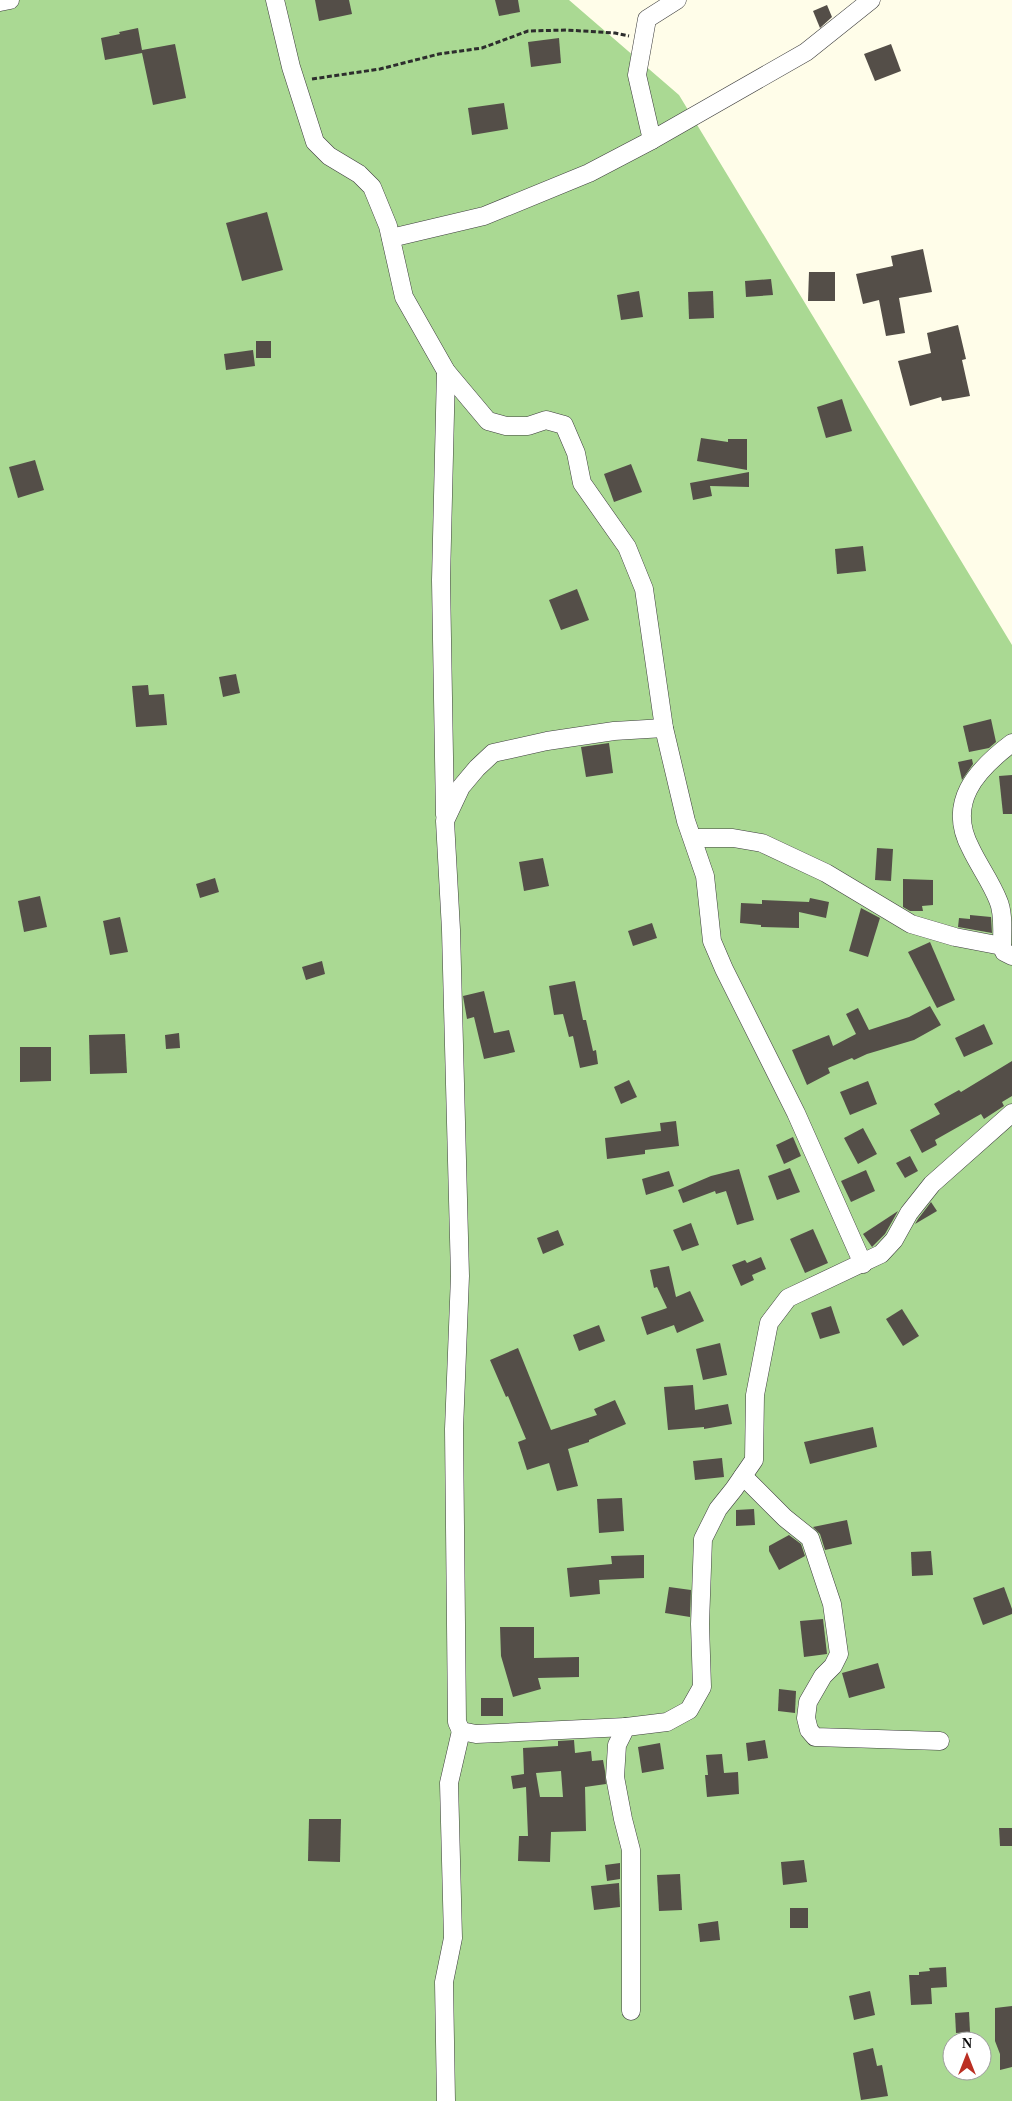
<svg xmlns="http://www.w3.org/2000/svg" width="1012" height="2101" font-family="Georgia,serif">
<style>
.forest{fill:#aad993;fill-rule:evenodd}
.building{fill:#544e48;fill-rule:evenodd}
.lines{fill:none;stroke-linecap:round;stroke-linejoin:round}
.minor-casing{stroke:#3e3e3e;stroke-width:19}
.path{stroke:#2d2d2d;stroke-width:3;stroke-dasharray:5 2.5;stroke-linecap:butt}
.minor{stroke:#fff;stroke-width:18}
</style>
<rect width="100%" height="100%" fill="#fffde9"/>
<path class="forest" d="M0,0H569L679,95L1012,645V2101H0ZM952,2041H982V2071H952Z"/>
<g class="building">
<path d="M315,0H349L352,14L319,21Z"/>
<path d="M495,0H518L520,12L499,16Z"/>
<path d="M827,5L832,17L820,28L813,11Z"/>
<path d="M138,28L142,50L175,44L186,98L153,105L142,53L105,60L101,38L120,34L119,32Z"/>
<path d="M559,38L561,63L531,67L528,42Z"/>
<path d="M891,44L901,71L875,81L864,54Z"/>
<path d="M504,103L508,129L472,135L468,108Z"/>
<path d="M267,212L283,270L242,281L226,223Z"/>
<path d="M923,249L932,292L899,298L905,333L886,336L879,300L863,304L856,274L893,266L891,256Z"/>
<path d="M809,272H835V301H808Z"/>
<path d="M771,279L773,295L746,297L745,281Z"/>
<path d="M639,291L643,317L621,320L617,295Z"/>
<path d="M713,291L714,318L689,319L688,292Z"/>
<path d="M958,325L966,359L962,360L970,396L942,401L941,397L910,406L898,361L931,353L927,333Z"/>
<rect x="256" y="341" width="15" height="17"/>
<path d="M253,350L255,366L226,370L224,354Z"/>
<path d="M842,399L852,431L826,438L817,407Z"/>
<path d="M701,438L728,442V439H747V470L697,461Z"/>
<path d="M35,460L44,490L18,498L9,467Z"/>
<path d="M631,464L642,492L614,502L604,474Z"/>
<path d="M749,472V487L710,486L712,496L693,500L690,483Z"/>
<path d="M863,546L866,571L837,574L835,549Z"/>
<path d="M577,589L589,620L561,630L549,600Z"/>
<path d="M236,674L240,693L223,697L219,677Z"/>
<path d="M148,685L149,695L164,694L167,725L136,727L132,686Z"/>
<path d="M991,719L996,742L989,748L969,752L963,726Z"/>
<path d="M609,743L613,773L586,777L581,747Z"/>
<path d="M972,759L973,764L962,780L958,762Z"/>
<path d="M1012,775V814H1003L999,776Z"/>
<path d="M877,848L893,849L891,881L875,880Z"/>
<path d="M543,858L549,886L524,891L519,862Z"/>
<path d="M215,878L219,892L200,898L196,884Z"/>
<path d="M903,879L933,880V905L922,906L923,911H910L903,907Z"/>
<path d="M40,896L47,927L24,932L18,901Z"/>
<path d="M810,898L829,902L826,918L799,912V928L761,927V925L740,923L741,903L762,904V900L809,902Z"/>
<path d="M861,908L880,918L868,957L849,951Z"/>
<path d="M970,915L991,917L992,933L958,927L959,918L970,919Z"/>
<path d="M120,917L128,952L110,955L103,921Z"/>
<path d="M652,923L657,938L633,946L628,931Z"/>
<path d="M930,942L955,1000L937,1008L908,952Z"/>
<path d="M322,961L325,974L306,980L302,967Z"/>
<path d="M575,981L583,1020H586L593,1051L596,1050L598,1064L580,1068L573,1036L569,1037L563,1014L554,1015L549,986Z"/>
<path d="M484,991L494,1033L509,1030L515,1052L484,1059L474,1017L467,1019L463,996Z"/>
<path d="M930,1006L941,1025L914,1040L867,1054L854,1060L852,1058L828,1068L830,1073L807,1085L792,1050L829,1035L833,1046L856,1034L846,1014L858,1008L869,1030L909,1017Z"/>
<path d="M984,1024L993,1044L964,1057L955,1038Z"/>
<path d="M179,1033L180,1048L166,1049L165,1035Z"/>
<path d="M125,1034L127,1073L90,1074L89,1035Z"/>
<path d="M20,1047H51V1081L20,1082Z"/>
<path d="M1012,1061V1096L1002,1102L1004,1106L984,1119L981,1114L935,1140L937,1145L922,1153L910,1130L940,1114L934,1104L959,1090L961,1092Z"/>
<path d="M629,1080L637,1097L621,1104L614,1087Z"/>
<path d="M868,1081L877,1104L850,1115L840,1092Z"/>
<path d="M676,1121L679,1146L645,1150V1154L607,1159L605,1138L661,1131L660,1123Z"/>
<path d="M863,1128L877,1154L858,1164L844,1138Z"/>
<path d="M793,1137L801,1156L784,1164L776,1145Z"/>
<path d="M910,1156L918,1171L905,1178L896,1163Z"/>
<path d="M790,1168L800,1192L777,1200L768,1176Z"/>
<path d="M739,1169L754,1220L737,1225L726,1191L716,1194L715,1191L683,1203L678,1190L711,1176Z"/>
<path d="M866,1170L875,1191L851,1202L841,1181Z"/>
<path d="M669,1171L674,1186L646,1195L642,1179Z"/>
<path d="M931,1202L937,1211L915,1224L918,1219Z"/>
<path d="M898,1211L885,1234L872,1247L863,1234Z"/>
<path d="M691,1223L699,1245L682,1251L673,1230Z"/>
<path d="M813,1229L828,1263L805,1273L790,1239Z"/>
<path d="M558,1230L564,1245L543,1254L537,1238Z"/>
<path d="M761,1257L766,1269L752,1275L754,1280L741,1286L732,1265L745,1260L747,1263Z"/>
<path d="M669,1266L676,1297L690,1291L704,1321L677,1333L674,1325L647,1335L641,1317L667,1308L657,1287L654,1288L650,1270Z"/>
<path d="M831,1306L840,1333L820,1339L811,1313Z"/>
<path d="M902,1309L919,1336L903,1346L886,1319Z"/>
<path d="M599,1325L605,1341L579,1351L573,1335Z"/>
<path d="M720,1343L727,1375L703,1380L696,1349Z"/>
<path d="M518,1348L551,1430L597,1415L594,1409L615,1400L626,1424L589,1440V1442L568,1449L578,1486L557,1491L549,1463L527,1470L518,1442L526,1439L508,1396L506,1397L490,1360Z"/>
<path d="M693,1385L695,1410L728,1404L732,1424L704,1429V1427L668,1430L664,1387Z"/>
<path d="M873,1427L877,1447L810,1464L804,1442Z"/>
<path d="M722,1458L724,1477L695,1480L693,1461Z"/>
<path d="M622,1498L624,1531L599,1533L597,1499Z"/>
<path d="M754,1509L755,1525L736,1526V1510Z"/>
<path d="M847,1520L852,1544L825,1550L820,1534L813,1527Z"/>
<path d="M789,1535L801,1544L805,1556L779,1570L769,1551V1546Z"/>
<path d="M931,1551L933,1575L912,1576L911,1552Z"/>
<path d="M644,1555V1578L599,1580L600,1594L570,1597L567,1568L612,1564L611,1556Z"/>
<path d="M669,1587L691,1590L690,1617L665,1613Z"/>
<path d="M1004,1587L1012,1609V1614L983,1625L973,1598Z"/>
<path d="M823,1619L827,1654L804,1657L800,1621Z"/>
<path d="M500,1627H534V1658L579,1657V1677L538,1678L541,1689L513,1697L501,1656Z"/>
<path d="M878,1663L885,1688L849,1698L842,1673Z"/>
<path d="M779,1689L796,1691L795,1713L778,1711Z"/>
<rect x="481" y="1698" width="22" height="18"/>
<path d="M574,1740L575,1753L591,1751L592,1761L603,1760L605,1771L606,1784L585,1787L586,1831L551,1832L550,1862L518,1861L519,1836H528L526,1787L513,1789L511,1776L524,1774L523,1748L558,1746V1741ZM561,1771L563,1797H540L536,1773Z"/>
<path d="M765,1740L768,1758L748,1761L746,1743Z"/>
<path d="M660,1743L664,1769L642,1773L638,1747Z"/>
<path d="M722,1754L724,1773L738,1772L739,1794L707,1797L705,1775H708L706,1755Z"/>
<path d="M309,1819H341L340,1862L308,1861Z"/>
<path d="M999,1828H1012V1846H1000Z"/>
<path d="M804,1860L807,1882L783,1885L781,1862Z"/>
<path d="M620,1863V1879L607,1881L605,1865Z"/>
<path d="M680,1874L682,1910L659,1911L657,1875Z"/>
<path d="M619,1883L620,1907L594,1910L591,1886Z"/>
<rect x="790" y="1908" width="18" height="20"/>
<path d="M718,1921L720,1940L700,1942L698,1924Z"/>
<path d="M946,1967L947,1987L931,1988L932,2004L911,2005L909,1975H919V1972L930,1971L929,1968Z"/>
<path d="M870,1991L875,2015L854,2020L849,1996Z"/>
<path d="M1012,2006V2067L1000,2070V2054L995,2041V2008Z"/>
<path d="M969,2012L970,2032L956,2033L955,2013Z"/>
<path d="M873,2048L877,2066L882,2065L888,2096L861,2100L853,2053Z"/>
</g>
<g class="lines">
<defs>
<g id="minor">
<path d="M275,0L291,67L315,142L329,156L359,174L372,187L388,226L404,297L446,371L488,421L506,426H528L546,420L564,425L576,453L582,483L627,547L644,589L664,728L686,821L705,876L712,941L724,969L796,1113L863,1264"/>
<path d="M0,2L10,0"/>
<path d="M652,140L637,75L647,19L677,0"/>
<path d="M391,238L484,216L589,173L652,140L806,52L871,0"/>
<path d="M1012,743C976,770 946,803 971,849C979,866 991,882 998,900C1004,913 1002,931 1002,946L1004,952L1012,956"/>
<path d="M445,815L441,580L446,371"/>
<path d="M693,838H733L762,843L826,873L911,924L955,937L1002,946"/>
<path d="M743,1476L785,1518L810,1538L832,1604L839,1654L833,1666L823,1676L808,1702L806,1718L809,1730L815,1737L940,1741"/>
<path d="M626,1727L476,1734L461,1731L457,1722L454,1429L460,1276L451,930L445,821L461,787L477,768L493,753L547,741L614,731L664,728"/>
<path d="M631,2011V1850L623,1819L615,1777L617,1745L626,1727L667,1722L689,1710L702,1687L700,1624L703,1539L718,1509L734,1489L754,1460L755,1395L769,1323L788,1298L881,1254L894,1240L909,1213L932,1184L1012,1113"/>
<path d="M446,2101L444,1982L453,1938L449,1783L461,1731"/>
</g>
</defs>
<use href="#minor" class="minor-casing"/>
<path class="path" d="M312,79L380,69L439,54L482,48L528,31L566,30L615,33L629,36"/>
<use href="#minor" class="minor"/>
</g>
<g transform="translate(967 2056)"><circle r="24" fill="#ffffff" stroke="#9d9d9d"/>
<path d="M0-4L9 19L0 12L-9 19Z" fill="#bb2f23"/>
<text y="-8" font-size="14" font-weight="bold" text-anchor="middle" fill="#0b0b0b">N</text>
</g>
</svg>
